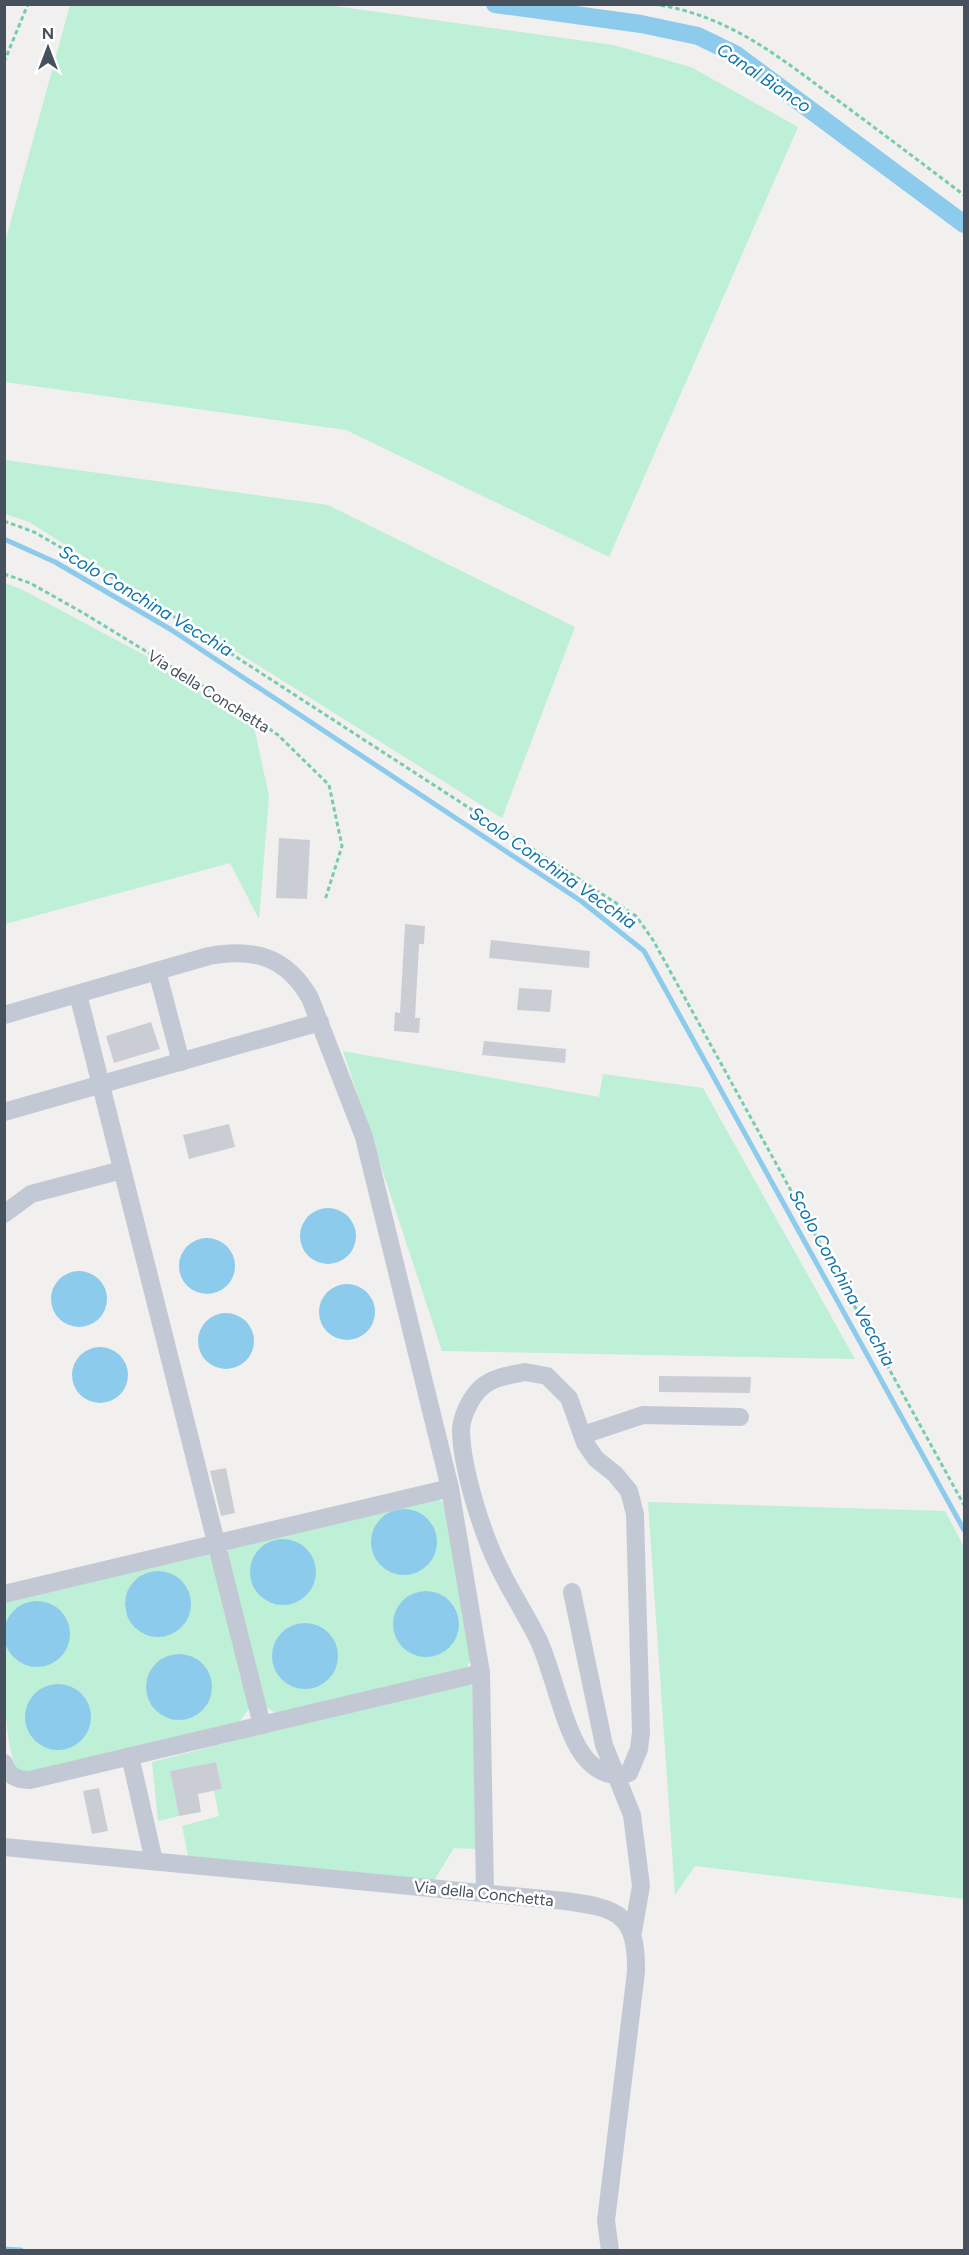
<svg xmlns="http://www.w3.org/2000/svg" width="969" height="2255" font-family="Figtree,sans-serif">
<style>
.green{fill:#beefd7;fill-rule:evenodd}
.water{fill:#8ccbeb}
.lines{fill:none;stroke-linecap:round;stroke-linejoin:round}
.stream{stroke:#8ccbeb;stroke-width:5}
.canal{stroke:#8ccbeb;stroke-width:18}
.building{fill:#cbcdd5}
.path{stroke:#76cdad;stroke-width:3;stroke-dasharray:4.5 3;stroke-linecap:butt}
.minor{stroke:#c3c9d4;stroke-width:18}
.labels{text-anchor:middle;stroke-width:5;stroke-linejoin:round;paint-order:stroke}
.street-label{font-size:16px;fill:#47505d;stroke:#fff}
.water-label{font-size:18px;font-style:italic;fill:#0e74a9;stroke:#fff}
</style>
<rect width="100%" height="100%" fill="#f2efef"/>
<g class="green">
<path d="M70,5H327L613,45L691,67L798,127L609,557L346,430L5,382V242Z"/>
<path d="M5,460L328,505L575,627L502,818L29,522L5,514Z"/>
<path d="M5,583L23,590L148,657L254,727L269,796L259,919L230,863L5,924Z"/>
<path d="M343,1051L599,1097L603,1074L703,1088L855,1359L442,1351Z"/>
<path d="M437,1497L449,1507L473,1655L467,1667L277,1713L263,1706L225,1555L231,1547ZM261,1548L309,1552C337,1601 263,1627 253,1578C250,1565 253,1558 261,1548ZM423,1592C430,1593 440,1594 446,1598C470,1615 457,1646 435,1656L398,1641C389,1618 400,1598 423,1592ZM291,1626L331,1636C343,1657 336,1677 314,1687L277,1673C269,1653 274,1638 291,1626Z"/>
<path d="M648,1502L945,1511L964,1547V1899L695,1866L675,1895Z"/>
<path d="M207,1553L215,1560L250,1707L240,1721L19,1774C0,1741 5,1642 4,1599ZM166,1572C196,1586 197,1622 167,1636L125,1611V1600L135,1580ZM24,1604L36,1667L16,1660L8,1620ZM197,1660L210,1676L146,1682L156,1663Z"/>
<path d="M464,1682L472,1686L478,1849L454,1848L433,1882L188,1856L182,1826L219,1816L214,1791L222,1789L216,1762L170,1771L179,1816L158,1821L152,1762Z"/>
</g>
<g class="water">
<circle cx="328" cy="1236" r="28"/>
<circle cx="207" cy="1266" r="28"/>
<circle cx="79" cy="1299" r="28"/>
<circle cx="347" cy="1312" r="28"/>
<circle cx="226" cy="1341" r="28"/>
<circle cx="100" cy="1375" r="28"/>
<circle cx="404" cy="1542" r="33"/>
<circle cx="283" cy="1572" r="33"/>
<circle cx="158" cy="1604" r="33"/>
<circle cx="426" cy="1624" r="33"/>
<circle cx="37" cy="1634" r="33"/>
<circle cx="305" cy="1656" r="33"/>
<circle cx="179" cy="1687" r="33"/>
<circle cx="58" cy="1717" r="33"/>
</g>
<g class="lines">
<g class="stream">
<path d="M4,539L55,562L170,629L581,901L644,951L964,1530"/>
<path d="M4,2249L21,2250"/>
</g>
<path class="canal" d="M495,4L641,24L698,36L735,54L964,224"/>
</g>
<g class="building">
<path d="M279,838L310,840L307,899L276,898Z"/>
<path d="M405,924L425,926L424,944H419L415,1018H420L419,1033L394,1031L395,1012L400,1013Z"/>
<path d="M491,940L590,951L589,968L489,958Z"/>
<path d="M519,988L552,990L550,1012L517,1010Z"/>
<path d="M151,1022L160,1049L114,1063L106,1036Z"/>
<path d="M484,1041L566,1049L565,1063L482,1055Z"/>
<path d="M229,1124L235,1147L189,1159L183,1135Z"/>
<path d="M659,1376L751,1377L750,1393L659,1392Z"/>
<path d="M226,1468L235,1513L221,1516L210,1471Z"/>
<path d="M216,1762L222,1789L198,1794L201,1812L179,1816L170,1771Z"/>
<path d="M99,1788L108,1831L92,1834L83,1791Z"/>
</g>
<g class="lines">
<g class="path">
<path d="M653,4C730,15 780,58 840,102C882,133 923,164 964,195"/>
<path d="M4,62L28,4"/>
<path d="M4,521L34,532L122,583L636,916L653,940L964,1505"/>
<path d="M4,574L30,583L85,614L244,711L278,735L329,785L342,846L325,900"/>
</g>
<g class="minor">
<path d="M157,971L181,1062"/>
<path d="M78,994L262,1725"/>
<path d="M4,1015L209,956C254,948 286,956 310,998L364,1137L450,1488L481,1673L485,1893"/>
<path d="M4,1112L320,1022"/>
<path d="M4,1214L31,1194L122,1170"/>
<path d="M525,1372L547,1376L569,1398L585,1443L596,1459L615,1474L629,1491L635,1514L641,1732L639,1749L629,1773C612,1777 601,1774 588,1761C565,1738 554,1672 538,1639C526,1615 511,1592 499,1567C482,1533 462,1469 461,1431C461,1417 471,1396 482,1387C493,1377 511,1375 525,1372Z"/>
<path d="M583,1435L643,1415L740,1417"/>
<path d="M572,1592L604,1745L632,1815L641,1886L633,1932"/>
<path d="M4,1594L450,1488"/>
<path d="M130,1756L154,1861"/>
<path d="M4,1763C8,1776 17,1780 30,1780L481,1673"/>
<path d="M4,1847L565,1901C618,1908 637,1914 636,1972L606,2221L610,2250"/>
</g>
</g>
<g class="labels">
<g class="street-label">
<text transform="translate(209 691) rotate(32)" y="6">Via della Conchetta</text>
<text transform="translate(484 1893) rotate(6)" y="6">Via della Conchetta</text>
</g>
<g class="water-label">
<text transform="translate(764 78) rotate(34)" y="6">Canal Bianco</text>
<text transform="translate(146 601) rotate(31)" y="6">Scolo Conchina Vecchia</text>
<text transform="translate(553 868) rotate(35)" y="6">Scolo Conchina Vecchia</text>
<text transform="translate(842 1278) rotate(61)" y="6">Scolo Conchina Vecchia</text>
</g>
</g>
<rect width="969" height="2255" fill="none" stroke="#47505d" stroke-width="12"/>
<g transform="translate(48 48)" stroke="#ffffff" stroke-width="4.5" paint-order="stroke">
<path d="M0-4.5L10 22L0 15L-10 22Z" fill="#47505d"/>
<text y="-9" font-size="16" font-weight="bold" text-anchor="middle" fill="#47505d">N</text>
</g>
</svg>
